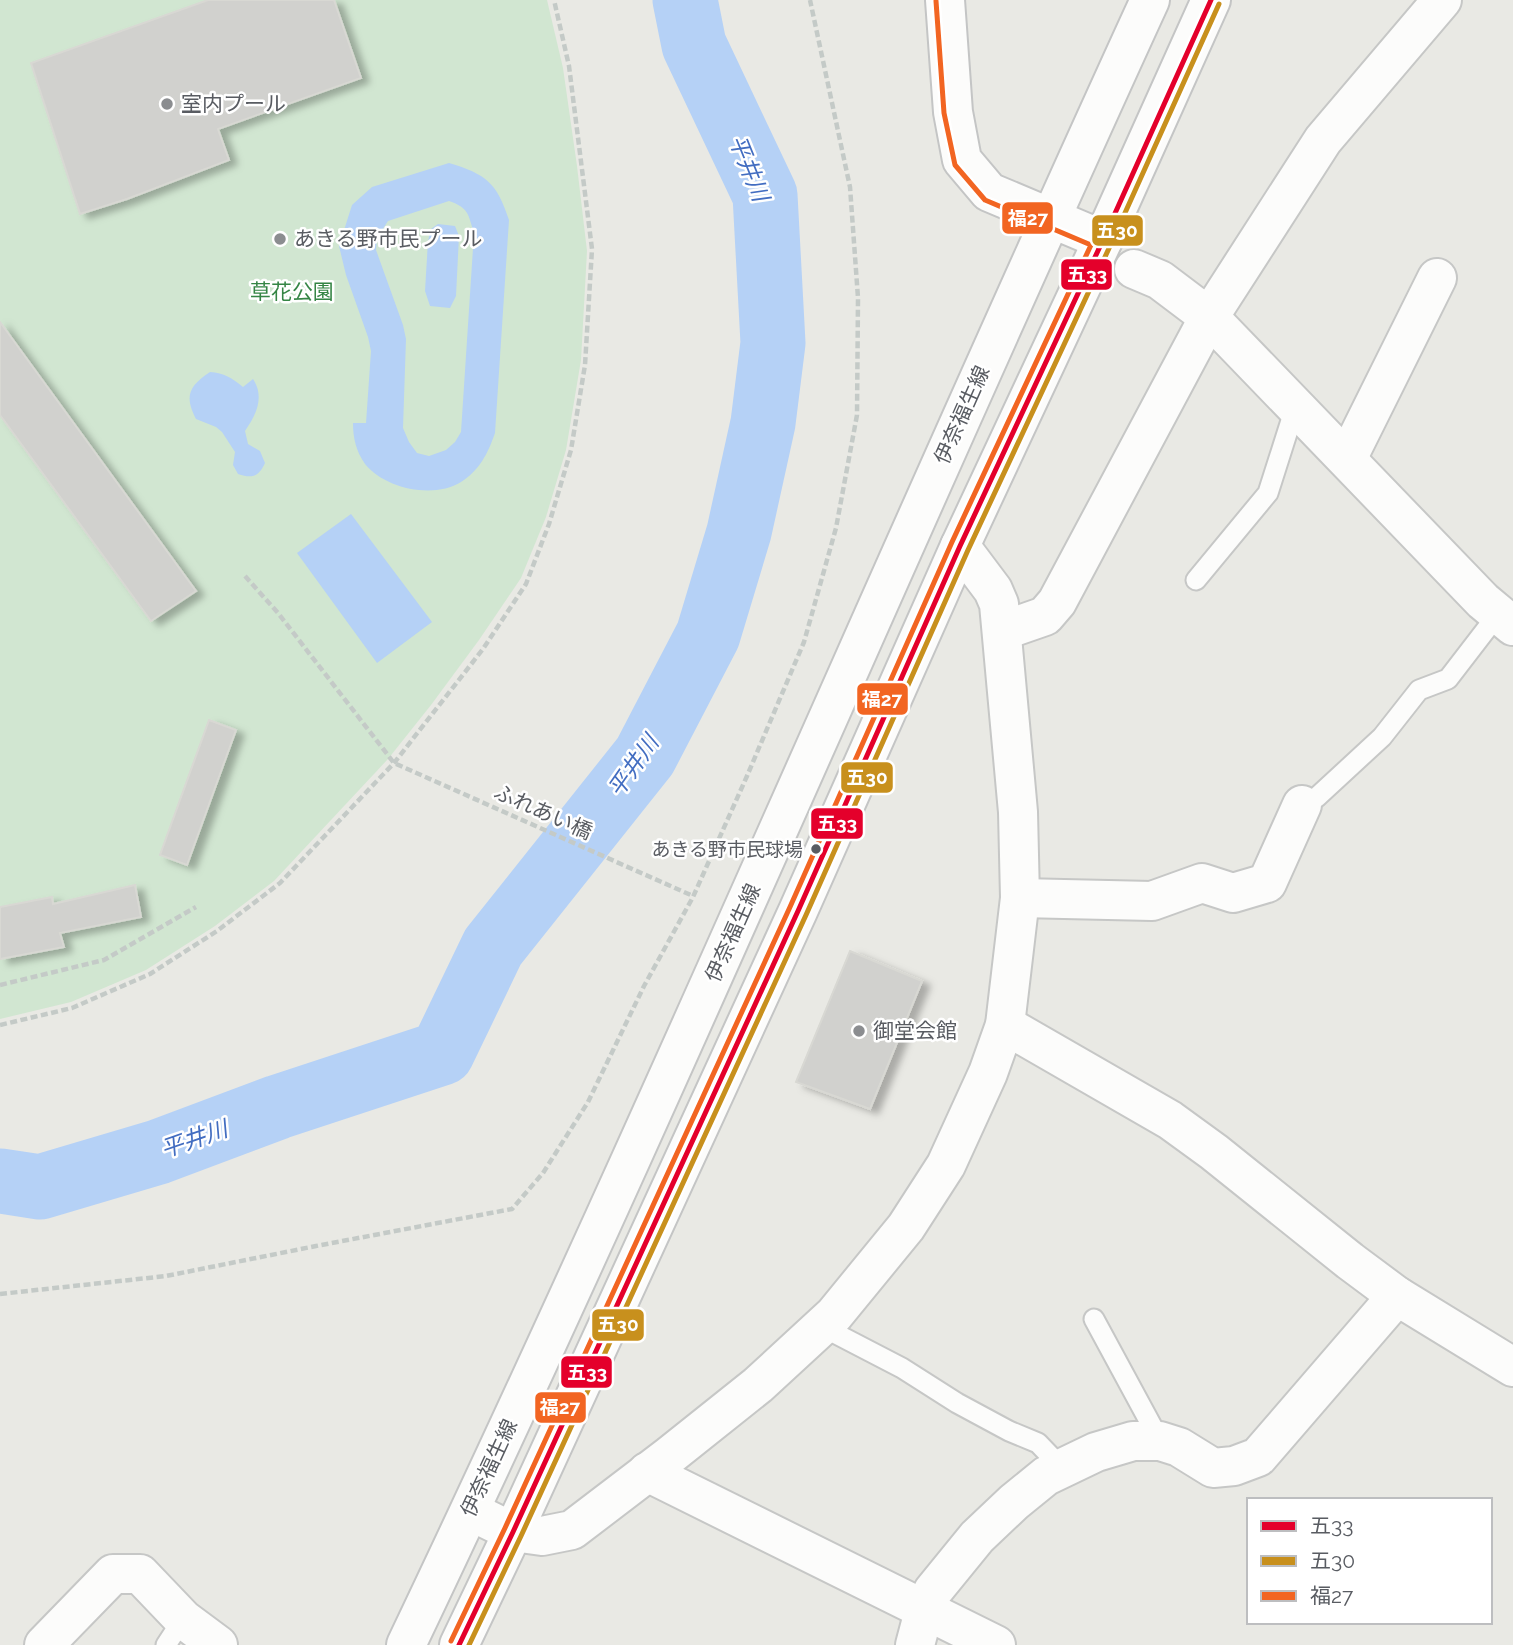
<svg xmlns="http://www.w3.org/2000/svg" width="1513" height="1645" font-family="Raleway,'Noto Sans JP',sans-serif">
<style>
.green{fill:#d1e6d1}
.water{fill:#b5d1f6;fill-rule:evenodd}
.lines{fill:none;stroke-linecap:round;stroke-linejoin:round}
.river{stroke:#b5d1f6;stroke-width:65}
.building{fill:#d1d1ce;stroke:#d8d8d3;stroke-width:2;filter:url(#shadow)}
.service-casing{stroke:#c6c7c6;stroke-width:23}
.minor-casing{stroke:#c6c7c6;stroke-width:42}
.tertiary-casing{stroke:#c6c7c6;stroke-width:42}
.secondary-casing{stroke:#c4c5c5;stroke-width:42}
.path{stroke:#c4cac7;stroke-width:4.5;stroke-dasharray:7 3.5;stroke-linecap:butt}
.service{stroke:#fcfcfb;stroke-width:19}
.minor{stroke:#fcfcfb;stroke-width:38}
.tertiary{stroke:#fcfcfb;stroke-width:38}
.secondary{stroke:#fcfcfb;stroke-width:38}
.bus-1-casing{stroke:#fff;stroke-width:10}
.bus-2-casing{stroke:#fff;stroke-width:10}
.bus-3-casing{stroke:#fff;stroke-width:10}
.bus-1{stroke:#e4002b;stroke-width:5}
.bus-2{stroke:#c8901d;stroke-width:5}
.bus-3{stroke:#f26522;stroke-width:5}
.poi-dot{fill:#8b8d90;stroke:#fff;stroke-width:2.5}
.bus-dot{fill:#595c62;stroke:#fff;stroke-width:2.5}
.labels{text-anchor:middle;stroke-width:5;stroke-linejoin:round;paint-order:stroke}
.bus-label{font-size:19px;fill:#595c62;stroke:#fff;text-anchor:end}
.poi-label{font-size:21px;fill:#595c62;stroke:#fff;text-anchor:start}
.park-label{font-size:21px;fill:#358545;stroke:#fff}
.street-label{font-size:21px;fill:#595c62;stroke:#fff}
.water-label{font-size:23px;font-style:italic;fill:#426dc1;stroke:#fff}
.line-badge{stroke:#fff;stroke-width:2.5}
.badge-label{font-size:19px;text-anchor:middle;font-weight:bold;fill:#fff}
</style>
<defs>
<filter id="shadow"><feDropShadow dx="8" dy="4.5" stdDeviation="3.5" flood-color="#0004"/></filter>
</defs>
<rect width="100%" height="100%" fill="#e9e9e4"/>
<path class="green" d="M0,0H547L563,68L577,166L587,251L581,360L566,450L546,517L521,578L479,640L431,705L388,759L274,881L215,926L146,970L71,1002L0,1019Z"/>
<g class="water">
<path d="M449,163C486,174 497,183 509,220L495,433C488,453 480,470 461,482C434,499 385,489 365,464C356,451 353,438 353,423H366L371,351L368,337L346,275L339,246L352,205L372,187ZM449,201C469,208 468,214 474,233L461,432L455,442L446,450L429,456L417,453L409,442L403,428L406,339L403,325L376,250L377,238L388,221Z"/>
<path d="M438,224L455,226L459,236L456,296L450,308L430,306L425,291L428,241L431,229Z"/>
<path d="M210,372C224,373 232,378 243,387L253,379C265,397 256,415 245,431L248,444L260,451L265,463C259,476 253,479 238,474L233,465L235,452L222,432L216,427L196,419C184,396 189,386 210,372Z"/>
<path d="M351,514L432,622L377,663L297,553Z"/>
</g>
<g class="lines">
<path class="river" d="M0,1181L40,1187L158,1152L278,1107L442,1053L493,947L645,756L708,635L739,532L763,423L773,343L765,195L694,45L685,0"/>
</g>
<g class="building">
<path d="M208,0H334L361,78L218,129L229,160L127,199L80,214L31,63Z"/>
<path d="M0,322L196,591L151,621L0,415Z"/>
<path d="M209,720L236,730L187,865L160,855Z"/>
<path d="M135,885L141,917L60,933L64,947L0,959V907L52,897L53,904Z"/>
<path d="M850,951L922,981L870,1109L796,1082Z"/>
</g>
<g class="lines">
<defs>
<g id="service">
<path d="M1196,580L1268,493L1296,405"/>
<path d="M1302,805L1317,797L1382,737L1419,690L1448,679L1498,614"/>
<path d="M1094,1319L1160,1441"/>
<path d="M821,1326L902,1368L957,1403L1009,1431L1038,1443L1062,1468"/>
<path d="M166,1645L183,1619"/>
</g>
<g id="minor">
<path d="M1134,269L1160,280L1209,317L1483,601L1513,626"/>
<path d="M1347,459L1437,278"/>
<path d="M1002,631L1045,616L1057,602L1209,317L1323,140L1442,0"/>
<path d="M1020,898L1152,901L1202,883L1233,893L1267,883L1302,805"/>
<path d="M1005,1025L1170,1120L1214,1152L1350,1261L1397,1296L1513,1367"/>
<path d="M647,1472L996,1645"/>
<path d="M44,1645L113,1574H140L183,1619L218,1645"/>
<path d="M915,1645L924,1611L933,1591L977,1537L1014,1502L1046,1476L1096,1452L1133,1441H1160L1179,1447L1213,1468L1234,1466L1258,1457L1397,1296"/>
</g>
<path id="tertiary" d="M470,1511L513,1532L542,1536L572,1530L669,1456L758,1385L834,1315L906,1227L946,1165L988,1073L1005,1025L1020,898L1018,812L999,604L993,590L960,546"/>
<g id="secondary">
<path d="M945,0L953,112L962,160L989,192L1103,240"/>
<path d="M406,1645C665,1102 899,547 1150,0"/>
<path d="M459,1645L513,1532L798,911L960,546L1103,240L1211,0"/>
</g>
</defs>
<use href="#service" class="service-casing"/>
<use href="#minor" class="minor-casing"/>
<use href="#tertiary" class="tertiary-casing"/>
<use href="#secondary" class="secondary-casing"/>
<g class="path">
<path d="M245,576L278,613L394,763L693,896"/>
<path d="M0,985L104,960L196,907"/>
<path d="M0,1025L72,1008L150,974L217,931L280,883L394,763L483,649L526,584L549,524L571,450L585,365L592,249L569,66L554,0"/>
<path d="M0,1294L166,1276L316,1246L512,1209L543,1173L588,1102L644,986L693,897L747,776L804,642L836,528L857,415L858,298L850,187L810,0"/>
</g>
<use href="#service" class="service"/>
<use href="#minor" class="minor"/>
<use href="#tertiary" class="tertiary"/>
<use href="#secondary" class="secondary"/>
<defs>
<path id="bus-1" d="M459,1645L513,1532L798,911L960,546L1103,240L1211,0"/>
<path id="bus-2" d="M469,1645L521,1536L806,915L968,550L1111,244L1219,4"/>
<path id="bus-3" d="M451,1641L505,1528L790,907L952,542L1091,245L985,200L955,165L944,113L936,1"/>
</defs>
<use href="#bus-1" class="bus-1-casing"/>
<use href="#bus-2" class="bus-2-casing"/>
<use href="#bus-3" class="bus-3-casing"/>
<use href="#bus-1" class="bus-1"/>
<use href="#bus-2" class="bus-2"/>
<use href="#bus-3" class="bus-3"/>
</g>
<g class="poi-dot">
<circle cx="167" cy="104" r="7"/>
<circle cx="280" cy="239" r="7"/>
<circle cx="859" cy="1031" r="7"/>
</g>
<circle class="bus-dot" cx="816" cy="849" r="6"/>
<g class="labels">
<g class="bus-label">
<text x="803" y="856">あきる野市民球場</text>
</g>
<g class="poi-label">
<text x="181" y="111">室内プール</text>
<text x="294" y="246">あきる野市民プール</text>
<text x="873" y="1038">御堂会館</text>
</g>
<g class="park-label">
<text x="292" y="299">草花公園</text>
</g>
<g class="street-label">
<text transform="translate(962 415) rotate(-66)" y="7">伊奈福生線</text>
<text transform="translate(543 812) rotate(24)" y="7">ふれあい橋</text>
<text transform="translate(733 933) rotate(-66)" y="7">伊奈福生線</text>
<text transform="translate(489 1468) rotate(-65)" y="7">伊奈福生線</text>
</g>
<g class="water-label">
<text transform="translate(749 168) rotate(68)" y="8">平井川</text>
<text transform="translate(633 766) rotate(-55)" y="8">平井川</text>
<text transform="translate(194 1139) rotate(-19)" y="8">平井川</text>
</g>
</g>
<g class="line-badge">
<rect x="1001" y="201" width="53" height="34" rx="7" fill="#f26522"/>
<rect x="1091" y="214" width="53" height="33" rx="7" fill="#c8901d"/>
<rect x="1060" y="258" width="53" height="33" rx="7" fill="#e4002b"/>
<rect x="856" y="682" width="53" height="34" rx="7" fill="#f26522"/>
<rect x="840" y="761" width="54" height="33" rx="7" fill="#c8901d"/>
<rect x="810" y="807" width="54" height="33" rx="7" fill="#e4002b"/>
<rect x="591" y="1308" width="54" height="34" rx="7" fill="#c8901d"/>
<rect x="560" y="1355" width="53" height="34" rx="7" fill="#e4002b"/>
<rect x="534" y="1391" width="53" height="33" rx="7" fill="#f26522"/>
</g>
<g class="badge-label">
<text x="1028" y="225">福27</text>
<text x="1117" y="237">五30</text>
<text x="1087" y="281">五33</text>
<text x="882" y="706">福27</text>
<text x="867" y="784">五30</text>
<text x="837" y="830">五33</text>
<text x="618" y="1331">五30</text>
<text x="587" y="1379">五33</text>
<text x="560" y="1414">福27</text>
</g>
<rect x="1247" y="1498" width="245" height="126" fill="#ffffff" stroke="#bdbec0" stroke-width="2"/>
<rect x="1261" y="1521" width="35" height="10" fill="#e4002b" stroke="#bdbec0" stroke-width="2"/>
<text x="1310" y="1533" font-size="21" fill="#595c62">五33</text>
<rect x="1261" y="1556" width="35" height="10" fill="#c8901d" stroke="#bdbec0" stroke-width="2"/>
<text x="1310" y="1568" font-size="21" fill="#595c62">五30</text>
<rect x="1261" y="1591" width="35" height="10" fill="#f26522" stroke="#bdbec0" stroke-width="2"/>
<text x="1310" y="1603" font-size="21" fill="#595c62">福27</text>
</svg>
